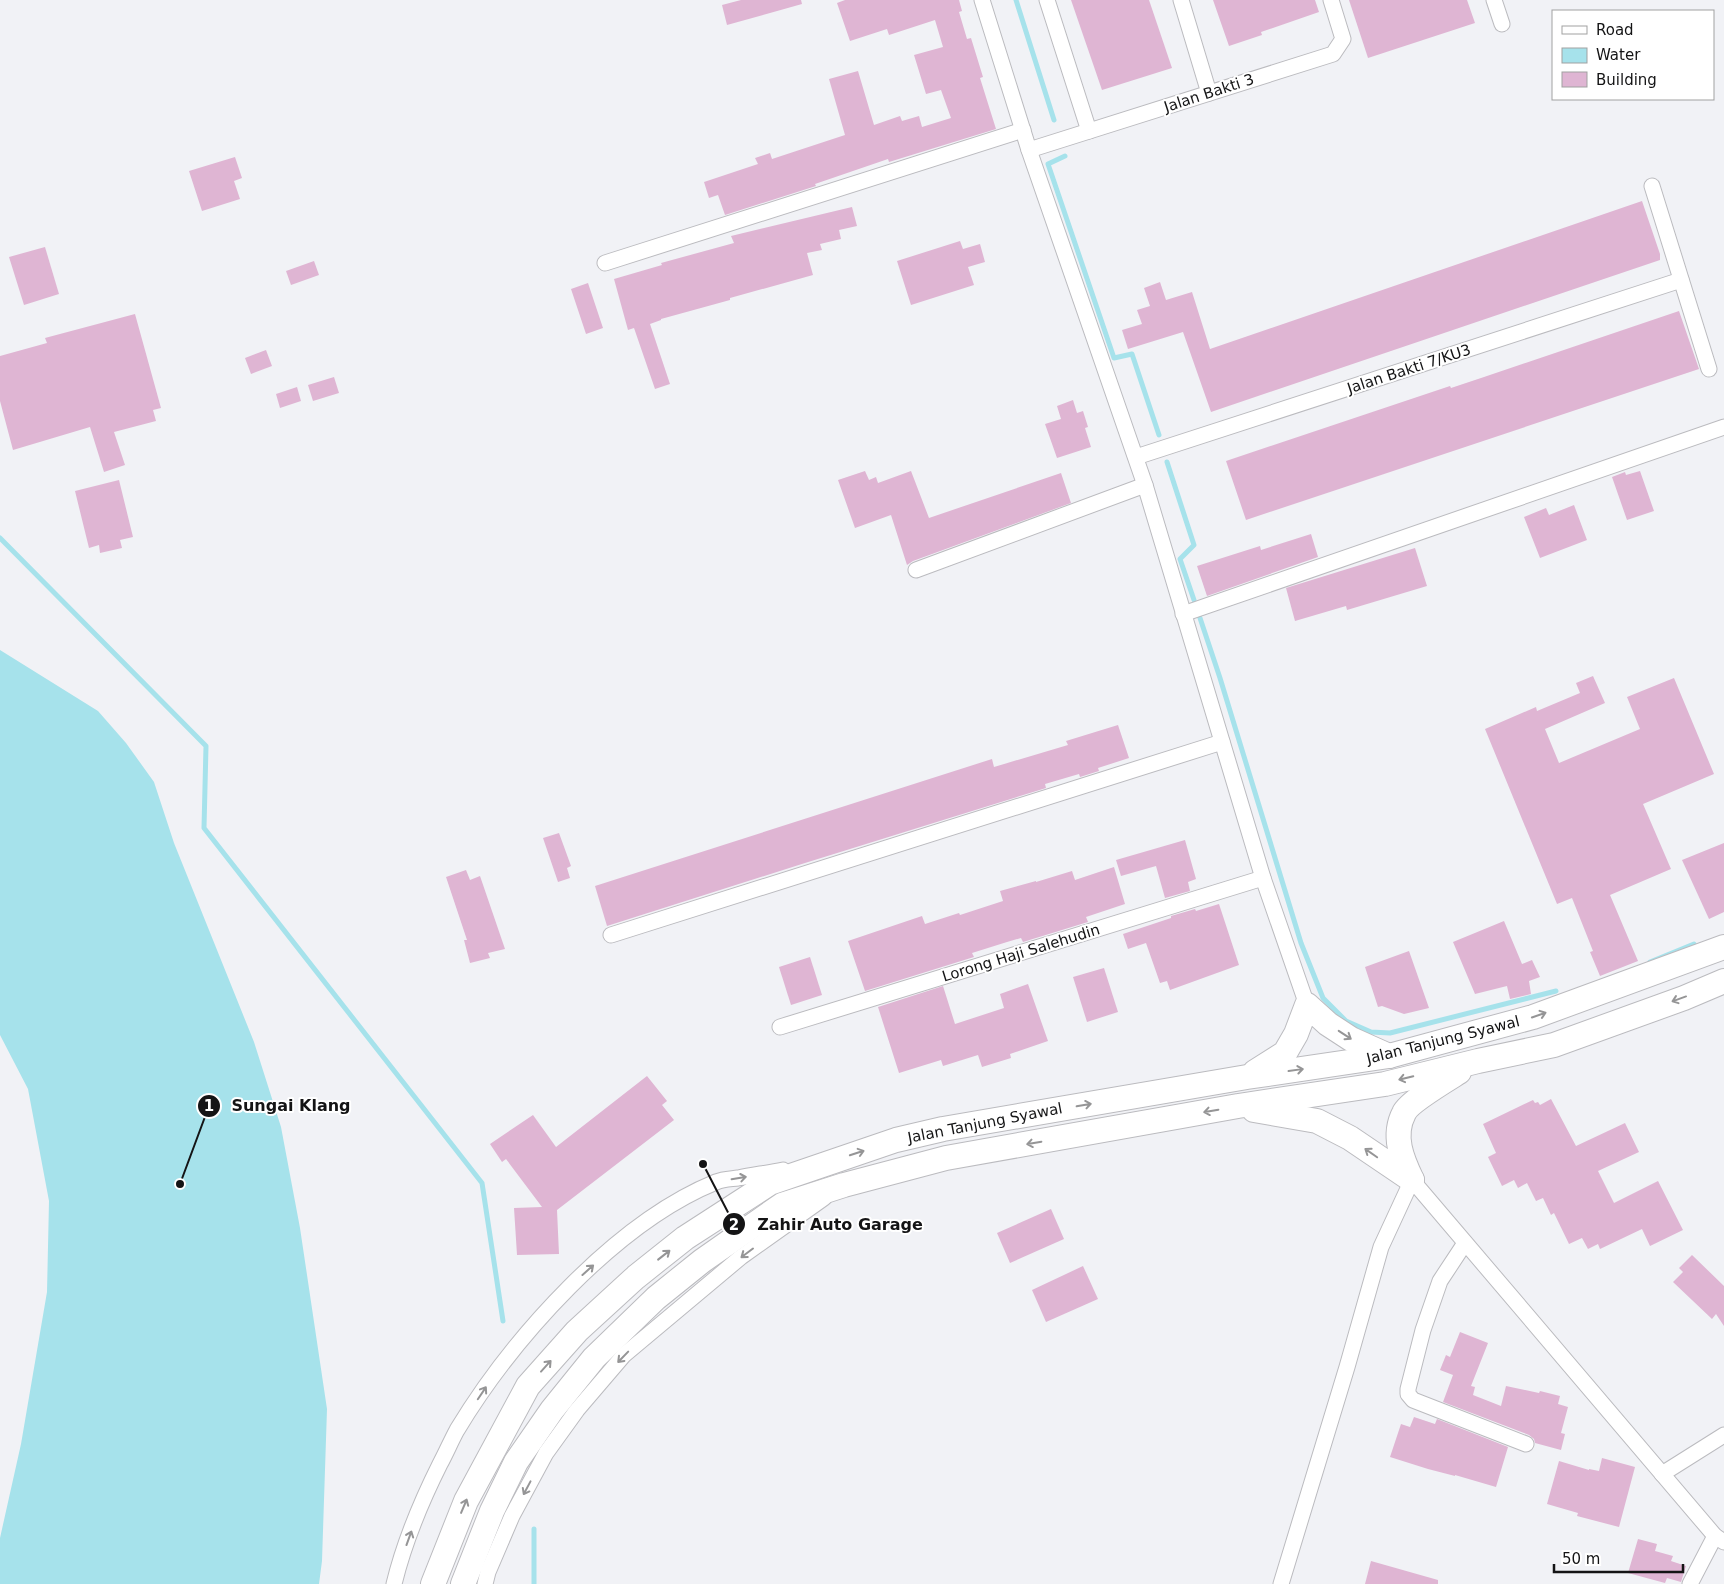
<svg xmlns="http://www.w3.org/2000/svg" width="1724" height="1584" font-family="'DejaVu Sans',sans-serif">
<style>
.water{fill:#a6e2eb}
.lines{fill:none;stroke-linecap:round;stroke-linejoin:round}
.stream{stroke:#a6e2eb;stroke-width:5}
.building{fill:#dfb5d3}
.street-casing{stroke:#bbbbbf;stroke-width:17}
.primary-casing{stroke:#bbbbbf;stroke-width:26}
.street{stroke:#fff;stroke-width:15}
.primary{stroke:#fff;stroke-width:24}
.oneway{stroke:#959596}
.labels{text-anchor:middle;stroke-width:4;stroke-linejoin:round;paint-order:stroke}
.street-label{font-size:15px;fill:#141415;stroke:#fff}
.leader{fill:none;stroke:#141415;stroke-width:2}
.callout-dot{fill:#141415;stroke:#fff;stroke-width:2}
.mark-label{font-size:15px;text-anchor:middle;font-weight:bold;fill:#fff}
.callout-label{font-size:16px;text-anchor:middle;font-weight:bold;fill:#141415;stroke:#fff;stroke-width:4;stroke-linejoin:round;paint-order:stroke}
</style>
<rect width="100%" height="100%" fill="#f1f2f6"/>
<path class="water" d="M0,650L98,711L126,743L154,782L174,843L254,1042L281,1127L300,1228L327,1409L322,1561L319,1584H0V1538L21,1444L47,1292L49,1201L28,1089L0,1035Z"/>
<g class="lines">
<g class="stream">
<path d="M1016,0L1054,120"/>
<path d="M1065,156L1048,164L1114,358L1132,354L1159,435"/>
<path d="M1167,462L1194,545L1180,559L1194,600"/>
<path d="M0,538L206,746L204,828L482,1183L503,1321"/>
<path d="M1200,618L1220,678L1301,943L1323,998L1346,1021L1371,1032L1390,1033L1556,991"/>
<path d="M1650,962L1694,944"/>
<path d="M534,1584V1529"/>
</g>
</g>
<g class="building">
<path d="M741,0H801L802,4L727,25L722,5Z"/>
<path d="M845,0H959L962,11L959,12L967,39L971,38L983,77L980,78L996,129L889,162L888,159L815,184L816,186L725,215L718,195L709,198L704,182L758,164L755,158L770,153L772,159L845,135L829,79L858,71L874,125L900,116L902,121L919,116L922,127L951,118L941,90L926,94L914,55L943,47L935,20L889,35L887,29L850,41L837,3Z"/>
<path d="M1071,0H1149L1172,68L1102,90Z"/>
<path d="M1213,0H1315L1319,12L1261,32L1262,35L1229,46Z"/>
<path d="M1349,0H1467L1475,23L1368,58Z"/>
<path d="M235,157L242,178L234,181L240,199L202,211L189,171Z"/>
<path d="M1642,201L1660,254V260L1211,412L1183,332L1128,349L1122,330L1142,324L1137,310L1150,306L1144,288L1160,282L1166,300L1192,292L1210,349Z"/>
<path d="M852,207L857,226L839,230L841,239L820,244L822,250L807,253L813,275L730,298V300L661,319V320L650,324L670,384L655,389L634,328L628,330L614,279L662,265L661,263L734,243L731,236Z"/>
<path d="M960,241L963,249L980,244L985,262L968,267L974,285L911,305L897,261Z"/>
<path d="M45,247L59,294L24,305L9,257Z"/>
<path d="M314,261L319,275L291,285L286,271Z"/>
<path d="M588,283L603,328L586,334L571,289Z"/>
<path d="M1679,311L1699,369L1246,520L1226,461L1450,386L1451,388L1484,377Z"/>
<path d="M135,314L161,408L153,410L156,421L114,432L125,465L104,472L90,427L13,450L0,401V356L47,343L45,338Z"/>
<path d="M266,350L272,366L251,374L245,358Z"/>
<path d="M334,377L339,393L313,401L308,385Z"/>
<path d="M297,387L301,401L280,408L276,394Z"/>
<path d="M1073,400L1077,413L1083,411L1088,427L1085,428L1091,447L1057,458L1045,424L1061,419L1057,406Z"/>
<path d="M865,471L869,480L876,477L878,483L911,471L929,518L1061,473L1071,503L913,561L907,565L891,515L855,528L838,480Z"/>
<path d="M1640,471L1654,511L1627,520L1612,477L1625,472L1626,475Z"/>
<path d="M119,480L133,537L120,540L122,548L100,553L99,545L89,548L75,491Z"/>
<path d="M1574,505L1587,540L1540,558L1524,517L1546,508L1549,515Z"/>
<path d="M1311,534L1318,557L1207,596L1197,566L1260,546L1261,550Z"/>
<path d="M1415,548L1427,586L1347,610L1346,606L1295,621L1286,588Z"/>
<path d="M1593,676L1605,703L1545,729L1559,763L1640,729L1627,697L1674,678L1714,774L1643,804L1671,869L1610,895L1638,961L1600,976L1590,952L1593,951L1572,898L1557,904L1485,729L1536,707L1537,711L1580,693L1576,683Z"/>
<path d="M1118,725L1129,758L1098,768L1099,771L1080,777L1079,774L1045,784L1046,788L805,863L607,926L595,886L992,759L994,767L1068,745L1066,741Z"/>
<path d="M559,833L571,866L567,868L570,878L558,882L543,838Z"/>
<path d="M1185,840L1196,879L1188,882L1190,891L1165,898L1156,866L1121,876L1116,860Z"/>
<path d="M1724,843V912L1709,919L1682,860Z"/>
<path d="M1114,867L1125,904L1086,917L1088,922L1023,942L1021,938L1007,942L972,953L974,957L865,991L848,941L922,916L925,924L959,913L960,915L1003,901L1000,891L1036,881V882L1072,871L1075,880Z"/>
<path d="M466,870L470,880L480,876L505,949L488,953L490,958L470,963L464,940H467L446,877Z"/>
<path d="M1219,904L1239,965L1170,990L1167,981L1160,983L1146,943L1128,949L1123,934L1171,918V916L1195,909L1196,911Z"/>
<path d="M1504,921L1522,964L1532,960L1540,977L1529,981L1531,994L1510,999L1507,986L1475,994L1453,942Z"/>
<path d="M1409,951L1429,1008L1404,1014L1382,1006L1378,1007L1365,967Z"/>
<path d="M810,957L822,995L791,1005L779,967Z"/>
<path d="M1104,968L1118,1012L1087,1022L1073,977Z"/>
<path d="M1028,984L1048,1041L1010,1054L1011,1058L982,1067L978,1055L943,1066L941,1060L899,1073L878,1007L943,986L955,1024L1004,1008L1000,994Z"/>
<path d="M647,1076L667,1101L662,1105L674,1120L557,1210L559,1254L517,1255L514,1208L542,1207L506,1159L502,1162L490,1144L533,1115L556,1147Z"/>
<path d="M1551,1099L1576,1146L1625,1123L1639,1152L1598,1171L1614,1203L1658,1181L1683,1230L1650,1246L1642,1229L1600,1249L1598,1244L1588,1249L1582,1238L1569,1244L1554,1213L1551,1215L1543,1198L1536,1201L1527,1183L1518,1188L1514,1180L1502,1186L1488,1157L1496,1153L1483,1124L1533,1100L1535,1103L1538,1102L1540,1105Z"/>
<path d="M1051,1209L1064,1239L1010,1263L997,1233Z"/>
<path d="M1692,1255L1724,1286V1326L1716,1314L1712,1319L1673,1282L1683,1272L1679,1268Z"/>
<path d="M1083,1266L1098,1299L1046,1322L1032,1290Z"/>
<path d="M1460,1332L1488,1343L1471,1386L1475,1387L1473,1395L1501,1406L1506,1386L1539,1393L1540,1391L1560,1396L1558,1404L1568,1407L1561,1433L1565,1434L1561,1450L1535,1443L1534,1439L1529,1435L1443,1402L1453,1375L1440,1370L1446,1355L1450,1357Z"/>
<path d="M1414,1417L1435,1424L1437,1419L1508,1447L1496,1487L1455,1475V1476L1428,1469L1390,1457L1401,1424L1410,1427Z"/>
<path d="M1602,1458L1635,1467L1619,1527L1577,1516L1578,1513L1547,1504L1559,1461L1589,1470V1469L1599,1471Z"/>
<path d="M1638,1539L1657,1544L1655,1551L1673,1556L1671,1561L1686,1566L1681,1582L1667,1578L1665,1583L1628,1573Z"/>
<path d="M1371,1561L1438,1580V1584H1365Z"/>
</g>
<g class="lines">
<defs>
<g id="street">
<path d="M982,0L1029,150L1145,485L1263,878L1307,1005"/>
<path d="M1047,0L1089,131"/>
<path d="M1181,0L1209,93"/>
<path d="M1494,0L1502,24"/>
<path d="M1029,150L1333,54L1343,39L1331,0"/>
<path d="M1652,186L1709,369"/>
<path d="M605,263L1023,130"/>
<path d="M1136,457L1681,280"/>
<path d="M916,570L1145,485"/>
<path d="M1183,614L1724,427"/>
<path d="M611,935L1222,742"/>
<path d="M780,1027L1263,878"/>
<path d="M1465,1243L1440,1281L1423,1330L1408,1389V1394L1413,1400L1526,1444"/>
<path d="M1662,1474L1724,1435"/>
<path d="M394,1584C404,1543 421,1502 440,1464C446,1453 451,1441 457,1430C512,1339 615,1223 716,1182C723,1179 731,1179 738,1178C753,1175 768,1173 783,1170"/>
<path d="M485,1584L488,1572L512,1516L546,1453L577,1410L624,1355L741,1257L824,1198"/>
<path d="M1281,1584L1347,1367L1381,1247L1412,1180L1715,1536L1724,1542"/>
<path d="M1690,1584L1715,1536"/>
</g>
<g id="primary">
<path d="M1255,1072L1285,1053L1296,1034L1307,1005L1328,1024L1351,1039L1389,1056"/>
<path d="M1254,1110L1317,1121L1350,1138L1412,1180"/>
<path d="M1412,1180C1402,1159 1392,1136 1404,1113C1409,1102 1448,1079 1459,1072"/>
<path d="M433,1584L466,1501L528,1386L577,1331L636,1277L685,1238L770,1183L896,1140L943,1129L1247,1077L1389,1056L1533,1017L1724,947"/>
<path d="M463,1584L492,1511L516,1462L552,1410L594,1358L656,1298L702,1261L782,1205L844,1185L946,1158L1238,1106L1385,1084L1478,1061L1554,1045L1684,998L1724,981"/>
</g>
</defs>
<use href="#street" class="street-casing"/>
<use href="#primary" class="primary-casing"/>
<use href="#street" class="street"/>
<use href="#primary" class="primary"/>
</g>
<defs><path id="oneway-shaft" d="M-6 0H5M1.5-3L5.5 0L1.5 3" fill="none" stroke-width="1.6" stroke-linecap="round" stroke-linejoin="round" transform="scale(1.25)"/></defs>
<g class="oneway">
<use href="#oneway-shaft" transform="translate(1679 999) rotate(160)"/>
<use href="#oneway-shaft" transform="translate(1539 1015) rotate(-19)"/>
<use href="#oneway-shaft" transform="translate(1345 1035) rotate(33)"/>
<use href="#oneway-shaft" transform="translate(1296 1070) rotate(-8)"/>
<use href="#oneway-shaft" transform="translate(1406 1078) rotate(166)"/>
<use href="#oneway-shaft" transform="translate(1084 1105) rotate(-10)"/>
<use href="#oneway-shaft" transform="translate(1211 1111) rotate(170)"/>
<use href="#oneway-shaft" transform="translate(1034 1143) rotate(170)"/>
<use href="#oneway-shaft" transform="translate(857 1153) rotate(-18)"/>
<use href="#oneway-shaft" transform="translate(1371 1153) rotate(-145)"/>
<use href="#oneway-shaft" transform="translate(739 1178) rotate(-9)"/>
<use href="#oneway-shaft" transform="translate(747 1253) rotate(143)"/>
<use href="#oneway-shaft" transform="translate(664 1255) rotate(-38)"/>
<use href="#oneway-shaft" transform="translate(588 1270) rotate(-42)"/>
<use href="#oneway-shaft" transform="translate(623 1357) rotate(134)"/>
<use href="#oneway-shaft" transform="translate(546 1366) rotate(-48)"/>
<use href="#oneway-shaft" transform="translate(482 1393) rotate(-56)"/>
<use href="#oneway-shaft" transform="translate(527 1488) rotate(118)"/>
<use href="#oneway-shaft" transform="translate(464 1506) rotate(-67)"/>
<use href="#oneway-shaft" transform="translate(409 1538) rotate(-70)"/>
</g>
<g class="labels">
<g class="street-label">
<text transform="translate(1209 93) rotate(-18)" y="5">Jalan Bakti 3</text>
<text transform="translate(1409 369) rotate(-18)" y="5">Jalan Bakti 7/KU3</text>
<text transform="translate(1021 953) rotate(-17)" y="5">Lorong Haji Salehudin</text>
<text transform="translate(1443 1040) rotate(-14)" y="5">Jalan Tanjung Syawal</text>
<text transform="translate(985 1123) rotate(-11)" y="5">Jalan Tanjung Syawal</text>
</g>
</g>
<path class="leader" d="M180 1184L209 1106M703 1164L734 1224"/>
<g class="callout-dot">
<circle cx="180" cy="1184" r="5"/>
<circle cx="703" cy="1164" r="5"/>
<circle cx="209" cy="1106" r="12"/>
<circle cx="734" cy="1224" r="12"/>
</g>
<g class="mark-label">
<text x="209" y="1111">1</text>
<text x="734" y="1230">2</text>
</g>
<g class="callout-label">
<text x="291" y="1111">Sungai Klang</text>
<text x="840" y="1230">Zahir Auto Garage</text>
</g>
<rect x="1552" y="10" width="162" height="90" fill="#ffffff" stroke="#a1a1a1"/>
<rect x="1562" y="26" width="25" height="8" fill="#ffffff" stroke="#a1a1a1"/>
<text x="1596" y="35" font-size="15" fill="#141415">Road</text>
<rect x="1562" y="48" width="25" height="15" fill="#a6e2eb" stroke="#a1a1a1"/>
<text x="1596" y="60" font-size="15" fill="#141415">Water</text>
<rect x="1562" y="72" width="25" height="15" fill="#dfb5d3" stroke="#a1a1a1"/>
<text x="1596" y="85" font-size="15" fill="#141415">Building</text>
<path d="M1554 1564v8h129v-8" fill="none" stroke="#141415" stroke-width="2.5"/>
<text x="1562" y="1564" font-size="15" fill="#141415" stroke="#ffffff" stroke-width="4" paint-order="stroke">50 m</text>
</svg>
